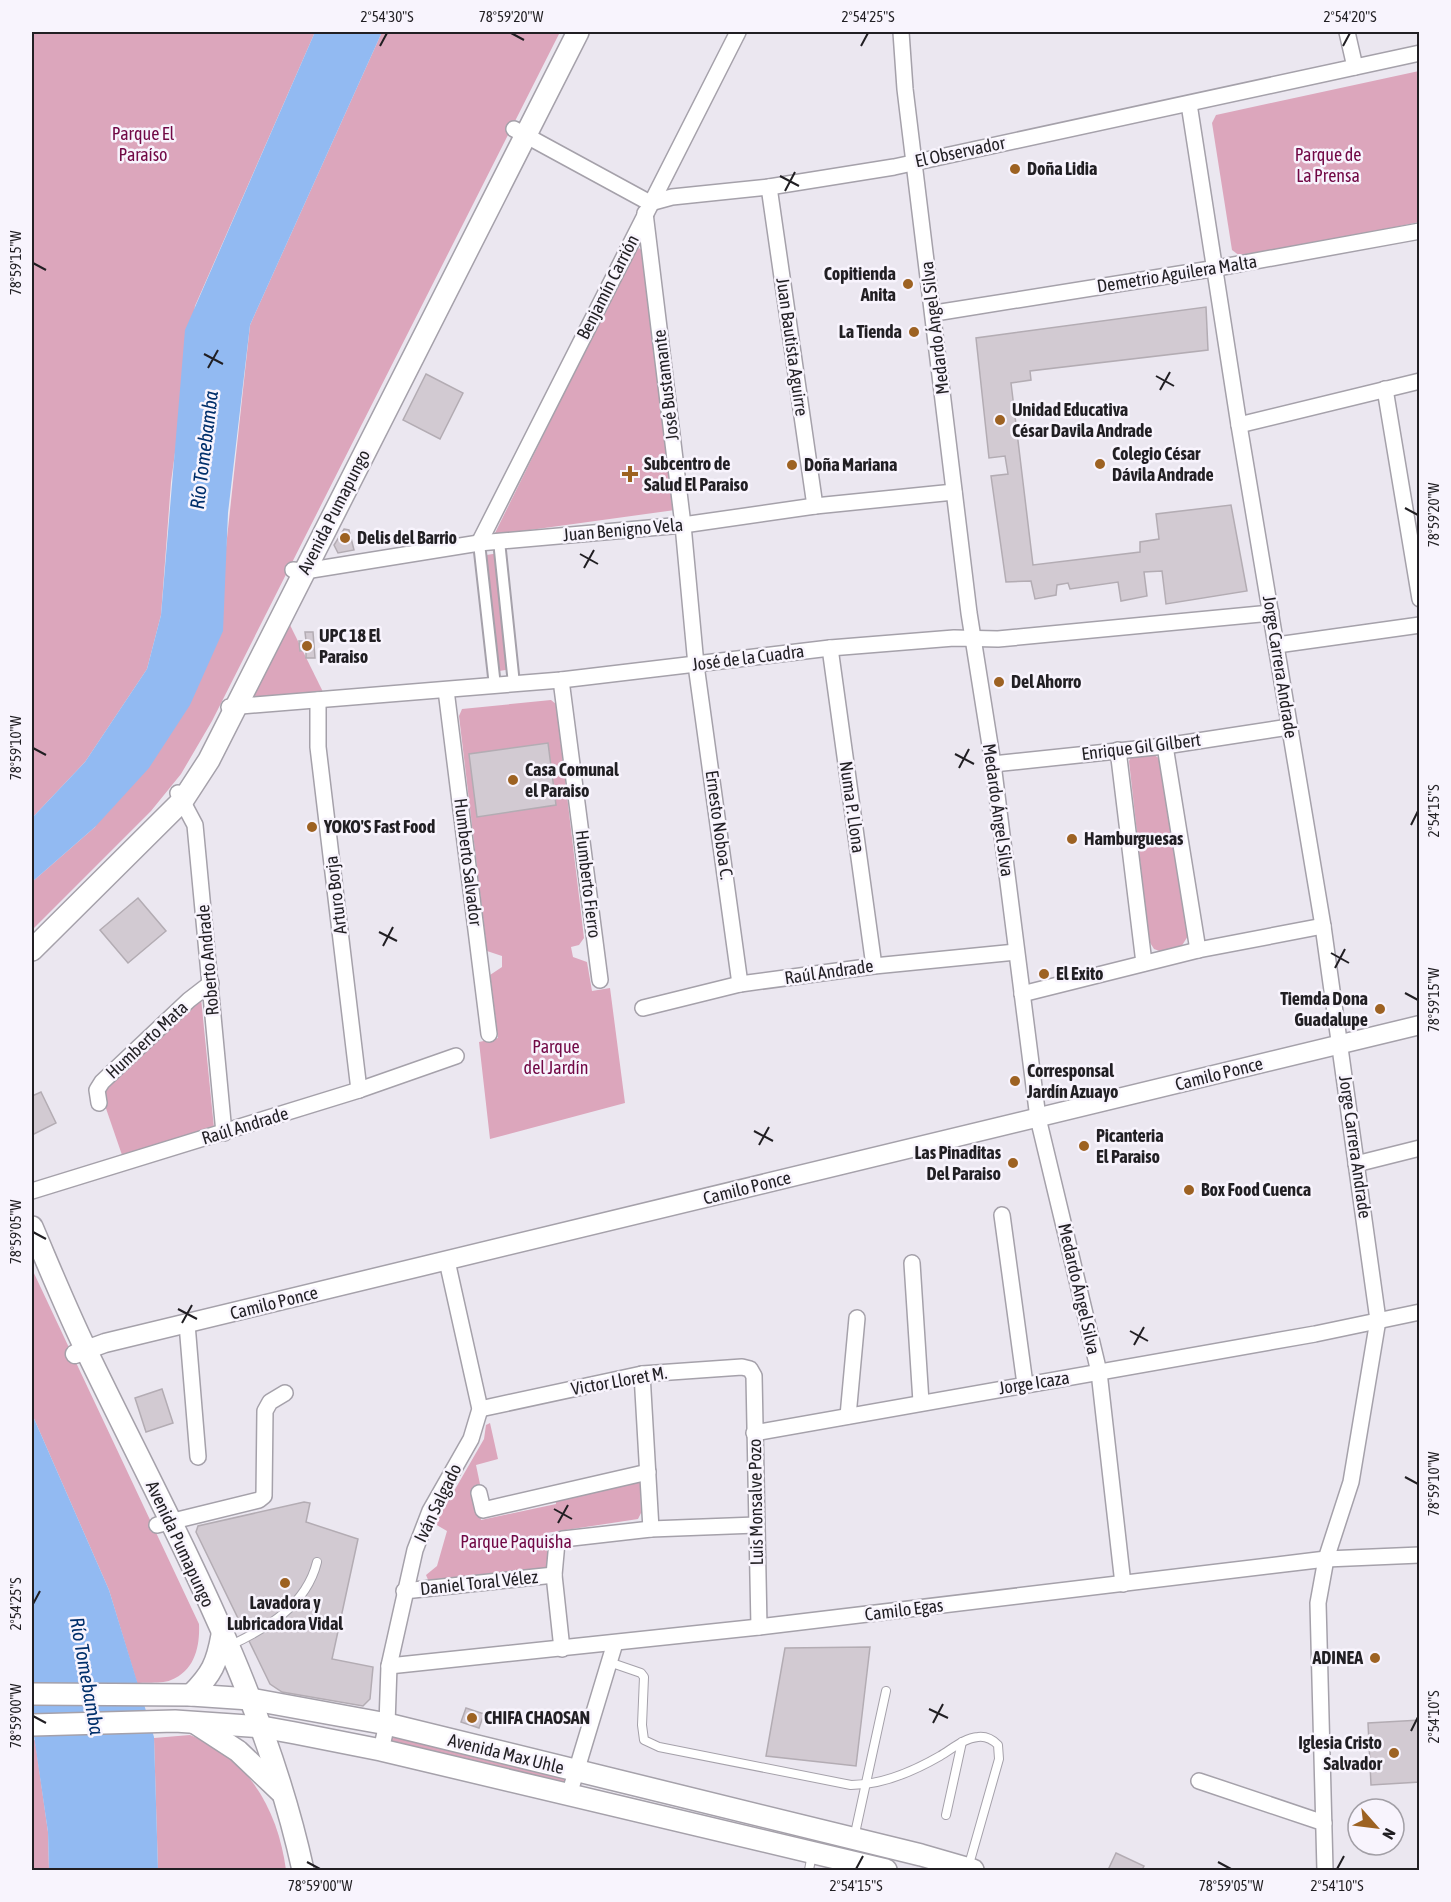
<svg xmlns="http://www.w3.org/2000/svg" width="1451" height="1902" font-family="'Asap Condensed',sans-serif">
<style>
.green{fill:#dca6bc}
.water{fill:#92baf2}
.building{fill:#d2cad2;stroke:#b3acb3;stroke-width:1.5}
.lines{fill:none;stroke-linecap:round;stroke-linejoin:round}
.service-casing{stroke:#a5a1aa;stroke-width:10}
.pedestrian-casing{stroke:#a5a1aa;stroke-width:14}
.minor-casing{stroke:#a5a1aa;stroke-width:18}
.tertiary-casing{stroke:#a5a1aa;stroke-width:21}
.secondary-casing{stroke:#a5a1aa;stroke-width:24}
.service{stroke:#fff;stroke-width:8}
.pedestrian{stroke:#fff;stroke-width:10}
.minor{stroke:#fff;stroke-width:15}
.tertiary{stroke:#fff;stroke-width:18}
.secondary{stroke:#fff;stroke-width:21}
.ticks{fill:none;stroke:#211f23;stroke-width:2}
.poi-dot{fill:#9d6222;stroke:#f8f4fd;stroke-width:2}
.labels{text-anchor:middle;stroke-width:5;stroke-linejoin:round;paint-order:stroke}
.park-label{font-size:18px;fill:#710845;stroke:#f8f4fd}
.street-label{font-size:18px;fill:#211f23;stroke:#f8f4fd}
.poi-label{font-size:18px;font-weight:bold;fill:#211f23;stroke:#f8f4fd;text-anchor:start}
.water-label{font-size:20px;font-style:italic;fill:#002f6b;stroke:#f8f4fd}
.neatline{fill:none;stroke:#211f23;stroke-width:2}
.ticks-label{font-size:15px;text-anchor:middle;fill:#211f23}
</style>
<rect width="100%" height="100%" fill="#ebe7f0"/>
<g class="green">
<path d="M32,32H315L195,306L171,482L161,615L147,669L85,762L32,818Z"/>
<path d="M382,32H560L212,721L181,774L151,811L32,930V882L95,827L224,566L250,325Z"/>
<path d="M1419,71V222L1244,259L1232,250L1212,123L1216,115Z"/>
<path d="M639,248L643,251L675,510L494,535L634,252Z"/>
<path d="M499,553L512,669L493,672L480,556Z"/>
<path d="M290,625L325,696L255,699L252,695L255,685Z"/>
<path d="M551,700L556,704L584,938L579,945L571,947L573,957L587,962L592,991L610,988L625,1103L490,1139L479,1042L498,1038L490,975L502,967V956L487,951L459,716L462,709Z"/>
<path d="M1150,752L1160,759L1188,936L1181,947L1162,952L1154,949L1149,941L1129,761L1132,755Z"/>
<path d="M201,998L214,1128L123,1158L100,1091Z"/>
<path d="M32,1269L199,1624C200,1646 195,1671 171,1680C162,1684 147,1682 137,1683L109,1590L32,1414Z"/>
<path d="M490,1423L498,1459L476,1465L481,1489L475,1491L481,1520L556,1504V1494L640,1477L641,1513L638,1519L546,1533L548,1568L429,1582L426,1575L437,1566L447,1531L435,1524L484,1439L486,1425Z"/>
<path d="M387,1724L577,1772L569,1796L381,1750Z"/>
<path d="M190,1735C249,1758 278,1810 286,1870H158L154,1738Z"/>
<path d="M35,1740L48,1832L49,1870H32V1741Z"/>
</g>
<g class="water">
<path d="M315,32H382L250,325L228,513L223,631L190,705L149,768L95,827L32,882V818L85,762L147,669L161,615L185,330Z"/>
<path d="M32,1414L109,1590L154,1737L158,1870H49L48,1832L32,1722Z"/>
</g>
<g class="building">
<path d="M1206,307L1208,350L1030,371L1031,380L1011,383L1033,565L1140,552V542L1159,539L1156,514L1231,505L1247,591L1166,604L1162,571L1144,572L1147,596L1121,601L1118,582L1070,589L1068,583L1057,585L1056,595L1035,599L1031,581L1006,582L991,476L1008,474L1005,456L989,458L976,338Z"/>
<path d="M426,374L463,393L440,439L403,420Z"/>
<path d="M344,529L349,530L354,550L338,553L334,545Z"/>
<path d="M305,632H313L315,658H306V650L300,651L299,641H306Z"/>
<path d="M548,743L556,805L477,817L469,754Z"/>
<path d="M138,898L166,931L128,963L100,930Z"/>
<path d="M41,1092L56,1123L32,1135V1096Z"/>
<path d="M162,1389L173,1423L146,1432L135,1398Z"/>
<path d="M304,1502L310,1503L306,1522L358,1539L332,1659L373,1667L370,1699L363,1706L282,1692L270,1684L196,1532L198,1526Z"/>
<path d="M870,1647L856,1766L766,1756L785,1648Z"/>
<path d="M466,1708L484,1714L479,1728L461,1722Z"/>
<path d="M1420,1720V1782L1371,1785L1368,1723Z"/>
<path d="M1116,1853L1144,1866L1142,1870H1108Z"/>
</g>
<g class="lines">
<defs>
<g id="service">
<path d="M229,1646C267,1628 306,1606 317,1562"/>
<path d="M609,1662L641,1673L644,1677L642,1725L644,1740L659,1747L851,1785C882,1785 914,1771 940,1756C952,1749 964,1738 978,1737C986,1736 993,1740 998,1745L999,1759L968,1868"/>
<path d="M946,1815L962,1742"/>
<path d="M854,1838L886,1691"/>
<path d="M809,1870L812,1854"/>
</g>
<g id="pedestrian">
<path d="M499,541L514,684"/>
<path d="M479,543L495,686"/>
</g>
<g id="minor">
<path d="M901,32L905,89L969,613L993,764L1038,1118L1099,1372L1123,1584"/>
<path d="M1347,32L1355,67"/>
<path d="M1189,104L1239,425L1323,926L1378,1320L1351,1482L1326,1559L1318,1603L1325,1870"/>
<path d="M514,129L650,203L672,197L769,187L894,167L1420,53"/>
<path d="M769,187L815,506"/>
<path d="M645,213L683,525L696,665L740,984"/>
<path d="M935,313L1217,268L1420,231"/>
<path d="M1385,389L1420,599"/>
<path d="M1239,425L1420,381"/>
<path d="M479,543L738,32"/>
<path d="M293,570L305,571L479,543L683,525L815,506L954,492"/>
<path d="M1277,645L1420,625"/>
<path d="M830,648L874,966"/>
<path d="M561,680L600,980"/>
<path d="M446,690L489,1034"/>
<path d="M318,700V747L359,1090"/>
<path d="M229,707L561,680L830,648L954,638L998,639L1271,613"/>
<path d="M1165,746L1198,950"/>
<path d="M1118,750L1144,963"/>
<path d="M993,764L1165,746L1289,727"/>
<path d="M178,793L195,825L224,1133"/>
<path d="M1022,994L1198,950L1323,926"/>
<path d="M643,1008L740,984L874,966L1016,952"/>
<path d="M99,1103L97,1090L102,1082L189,1000L211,983"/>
<path d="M1356,1164L1420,1148"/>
<path d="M32,1191L359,1090L456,1056"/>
<path d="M1002,1215L1025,1384"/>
<path d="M912,1263L921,1402"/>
<path d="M187,1324L198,1457"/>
<path d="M642,1374L651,1529"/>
<path d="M480,1409L642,1374L742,1367L750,1369L754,1376L759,1627"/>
<path d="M848,1416L857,1318"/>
<path d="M754,1433L1315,1334L1420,1312"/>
<path d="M479,1493L483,1510L648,1472"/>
<path d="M157,1525L259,1500L264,1496L265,1411L270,1402L285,1393"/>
<path d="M404,1591L554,1575"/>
<path d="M562,1649L554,1575L557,1542L563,1539L651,1529L756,1525"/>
<path d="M389,1666L759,1627L1326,1559L1420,1555"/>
<path d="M381,1750L387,1724L389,1666L415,1550L430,1511L471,1439L480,1409L447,1261"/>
<path d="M1199,1781L1324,1823"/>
<path d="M569,1795L615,1643"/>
</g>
<path id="tertiary" d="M75,1354L105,1343L1420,1025"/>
<g id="secondary">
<path d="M32,950L183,800L209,760L578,32"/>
<path d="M32,1227C50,1269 67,1311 87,1352C168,1520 263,1686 303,1870"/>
<path d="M32,1694L191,1695L250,1699L387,1724L921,1855L973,1870"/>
<path d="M191,1695C212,1674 217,1663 222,1635"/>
<path d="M195,1723L238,1751L280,1791"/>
<path d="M32,1725L175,1721L262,1727L295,1733L381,1750L886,1870"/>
</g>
</defs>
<use href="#service" class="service-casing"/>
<use href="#pedestrian" class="pedestrian-casing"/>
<use href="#minor" class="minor-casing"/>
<use href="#tertiary" class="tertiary-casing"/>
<use href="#secondary" class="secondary-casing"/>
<use href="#service" class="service"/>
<use href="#pedestrian" class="pedestrian"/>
<use href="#minor" class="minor"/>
<use href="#tertiary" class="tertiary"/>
<use href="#secondary" class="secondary"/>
</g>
<path class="ticks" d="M511,33L524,40M380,46L387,33M861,46L868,33M1343,46L1350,33M780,176L799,186M785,191L795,172M33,263L46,270M204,354L223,364M208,368L218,350M1156,376L1174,386M1160,390L1170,372M1405,508L1418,515M580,554L598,564M584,568L594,550M33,748L46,755M955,754L974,764M959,768L969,749M1411,825L1418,811M379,932L397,941M383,946L393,927M1331,953L1349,963M1335,968L1345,949M1405,993L1418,1000M754,1131L773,1141M759,1145L769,1127M33,1232L46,1239M178,1309L197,1319M182,1323L192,1305M1130,1331L1148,1341M1134,1345L1144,1327M1405,1477L1418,1484M554,1509L572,1519M558,1523L568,1505M33,1604L40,1591M929,1709L948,1718M33,1716L46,1723M933,1723L943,1704M1411,1731L1418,1717M307,1862L320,1869M1218,1862L1231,1869M856,1869L863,1856M1337,1869L1344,1856"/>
<g class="poi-dot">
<circle cx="1015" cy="169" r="6"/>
<circle cx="908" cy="284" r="6"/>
<circle cx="914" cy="332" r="6"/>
<circle cx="1000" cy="420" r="6"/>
<circle cx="1100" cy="464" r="6"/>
<circle cx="792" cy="465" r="6"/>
<path d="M627 465h6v6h6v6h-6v6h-6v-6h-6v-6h6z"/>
<circle cx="345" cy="538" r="6"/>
<circle cx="307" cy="646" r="6"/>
<circle cx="999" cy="682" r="6"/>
<circle cx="513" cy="780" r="6"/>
<circle cx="312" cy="827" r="6"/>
<circle cx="1072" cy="839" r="6"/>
<circle cx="1044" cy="974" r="6"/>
<circle cx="1380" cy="1009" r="6"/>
<circle cx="1015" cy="1081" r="6"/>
<circle cx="1084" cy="1146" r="6"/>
<circle cx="1013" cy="1163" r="6"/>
<circle cx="1189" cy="1190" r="6"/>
<circle cx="285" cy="1583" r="6"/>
<circle cx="1375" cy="1658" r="6"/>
<circle cx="472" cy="1718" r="6"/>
<circle cx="1394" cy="1753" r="6"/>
</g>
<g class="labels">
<g class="park-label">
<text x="143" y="140">Parque El<tspan x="143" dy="21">Paraíso</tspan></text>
<text x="1328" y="161">Parque de<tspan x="1328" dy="21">La Prensa</tspan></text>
<text x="556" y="1053">Parque<tspan x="556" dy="21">del Jardín</tspan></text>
<text x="516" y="1548">Parque Paquisha</text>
</g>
<g class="street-label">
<text transform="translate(960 152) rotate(-12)" y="6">El Observador</text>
<text transform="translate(1177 274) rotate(-9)" y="6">Demetrio Aguilera Malta</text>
<text transform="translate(608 287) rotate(-63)" y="6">Benjamín Carrión</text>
<text transform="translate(935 328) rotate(-97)" y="6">Medardo Ángel Silva</text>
<text transform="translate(792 347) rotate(82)" y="6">Juan Bautista Aguirre</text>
<text transform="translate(666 385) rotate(-97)" y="6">José Bustamante</text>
<text transform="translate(334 512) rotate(-63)" y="6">Avenida Pumapungo</text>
<text transform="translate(623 530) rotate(-5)" y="6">Juan Benigno Vela</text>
<text transform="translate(748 658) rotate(-7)" y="6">José de la Cuadra</text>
<text transform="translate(1280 667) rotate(81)" y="6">Jorge Carrera Andrade</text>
<text transform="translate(1141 747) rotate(-7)" y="6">Enrique Gil Gilbert</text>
<text transform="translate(852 807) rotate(82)" y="6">Numa P. Llona</text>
<text transform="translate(998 810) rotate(82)" y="6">Medardo Ángel Silva</text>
<text transform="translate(719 825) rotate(82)" y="6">Ernesto Noboa C.</text>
<text transform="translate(468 862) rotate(83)" y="6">Humberto Salvador</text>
<text transform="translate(588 884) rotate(83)" y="6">Humberto Fierro</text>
<text transform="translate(336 895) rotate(-97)" y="6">Arturo Borja</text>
<text transform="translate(208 960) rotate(-95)" y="6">Roberto Andrade</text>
<text transform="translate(829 972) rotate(-8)" y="6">Raúl Andrade</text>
<text transform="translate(147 1040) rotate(-43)" y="6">Humberto Mata</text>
<text transform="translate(1219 1074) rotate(-14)" y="6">Camilo Ponce</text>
<text transform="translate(245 1126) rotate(-17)" y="6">Raúl Andrade</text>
<text transform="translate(1355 1147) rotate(82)" y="6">Jorge Carrera Andrade</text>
<text transform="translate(747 1188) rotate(-14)" y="6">Camilo Ponce</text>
<text transform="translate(1079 1289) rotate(77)" y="6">Medardo Ángel Silva</text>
<text transform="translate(274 1303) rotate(-14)" y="6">Camilo Ponce</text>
<text transform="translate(619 1381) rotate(-10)" y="6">Victor Lloret M.</text>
<text transform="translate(1034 1383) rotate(-9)" y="6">Jorge Icaza</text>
<text transform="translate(756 1502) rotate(-91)" y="6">Luis Monsalve Pozo</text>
<text transform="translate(438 1503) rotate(-64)" y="6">Iván Salgado</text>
<text transform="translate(180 1544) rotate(65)" y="6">Avenida Pumapungo</text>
<text transform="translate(479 1583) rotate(-6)" y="6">Daniel Toral Vélez</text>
<text transform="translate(904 1610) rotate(-7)" y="6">Camilo Egas</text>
<text transform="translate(506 1754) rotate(14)" y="6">Avenida Max Uhle</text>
</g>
<g class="poi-label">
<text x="1027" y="175">Doña Lidia</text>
<text x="896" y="280" text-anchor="end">Copitienda<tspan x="896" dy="21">Anita</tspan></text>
<text x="902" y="338" text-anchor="end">La Tienda</text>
<text x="1012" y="416">Unidad Educativa<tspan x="1012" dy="21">César Davila Andrade</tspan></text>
<text x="1112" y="460">Colegio César<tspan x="1112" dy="21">Dávila Andrade</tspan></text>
<text x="644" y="470">Subcentro de<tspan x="644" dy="21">Salud El Paraiso</tspan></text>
<text x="804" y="471">Doña Mariana</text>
<text x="357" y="544">Delis del Barrio</text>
<text x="319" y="642">UPC 18 El<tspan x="319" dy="21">Paraiso</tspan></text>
<text x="1011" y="688">Del Ahorro</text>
<text x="525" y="776">Casa Comunal<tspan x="525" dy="21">el Paraiso</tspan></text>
<text x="324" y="833">YOKO'S Fast Food</text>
<text x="1084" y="845">Hamburguesas</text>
<text x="1056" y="980">El Exito</text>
<text x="1368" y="1005" text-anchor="end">Tiemda Dona<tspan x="1368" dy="21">Guadalupe</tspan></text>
<text x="1027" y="1077">Corresponsal<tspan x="1027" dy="21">Jardín Azuayo</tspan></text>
<text x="1096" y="1142">Picanteria<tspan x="1096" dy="21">El Paraiso</tspan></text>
<text x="1001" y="1159" text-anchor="end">Las Pinaditas<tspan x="1001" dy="21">Del Paraiso</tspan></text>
<text x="1201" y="1196">Box Food Cuenca</text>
<text x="285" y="1609" text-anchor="middle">Lavadora y<tspan x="285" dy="21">Lubricadora Vidal</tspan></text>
<text x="1363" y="1664" text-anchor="end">ADINEA</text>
<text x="484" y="1724">CHIFA CHAOSAN</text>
<text x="1382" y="1749" text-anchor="end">Iglesia Cristo<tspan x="1382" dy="21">Salvador</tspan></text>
</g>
<g class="water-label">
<text transform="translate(204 450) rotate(-83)" y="7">Río Tomebamba</text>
<text transform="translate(87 1676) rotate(80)" y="7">Río Tomebamba</text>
</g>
</g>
<rect width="1451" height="1902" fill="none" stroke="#f8f4fd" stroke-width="66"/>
<g transform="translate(1376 1827) rotate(118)"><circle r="28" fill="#f8f4fd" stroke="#a29fa6" stroke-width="1.5"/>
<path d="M0-4.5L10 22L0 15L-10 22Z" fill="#9d6222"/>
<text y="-9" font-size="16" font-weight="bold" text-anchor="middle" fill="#211f23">N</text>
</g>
<rect x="33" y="33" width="1385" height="1836" class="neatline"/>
<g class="ticks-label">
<text x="387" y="22">2°54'30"S</text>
<text x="511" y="22">78°59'20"W</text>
<text x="868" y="22">2°54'25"S</text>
<text x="1350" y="22">2°54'20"S</text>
<text transform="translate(16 263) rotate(-90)" y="5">78°59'15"W</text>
<text transform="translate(1434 515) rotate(-90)" y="5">78°59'20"W</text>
<text transform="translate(16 748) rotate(-90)" y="5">78°59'10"W</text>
<text transform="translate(1434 811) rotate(-90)" y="5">2°54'15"S</text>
<text transform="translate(1434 1000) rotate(-90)" y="5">78°59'15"W</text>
<text transform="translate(16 1232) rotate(-90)" y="5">78°59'05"W</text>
<text transform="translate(1434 1484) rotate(-90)" y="5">78°59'10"W</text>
<text transform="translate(16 1604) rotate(-90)" y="5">2°54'25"S</text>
<text transform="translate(16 1716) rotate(-90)" y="5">78°59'00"W</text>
<text transform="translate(1434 1717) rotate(-90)" y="5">2°54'10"S</text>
<text x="320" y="1891">78°59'00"W</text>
<text x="856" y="1891">2°54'15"S</text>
<text x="1231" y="1891">78°59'05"W</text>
<text x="1337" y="1891">2°54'10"S</text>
</g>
</svg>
